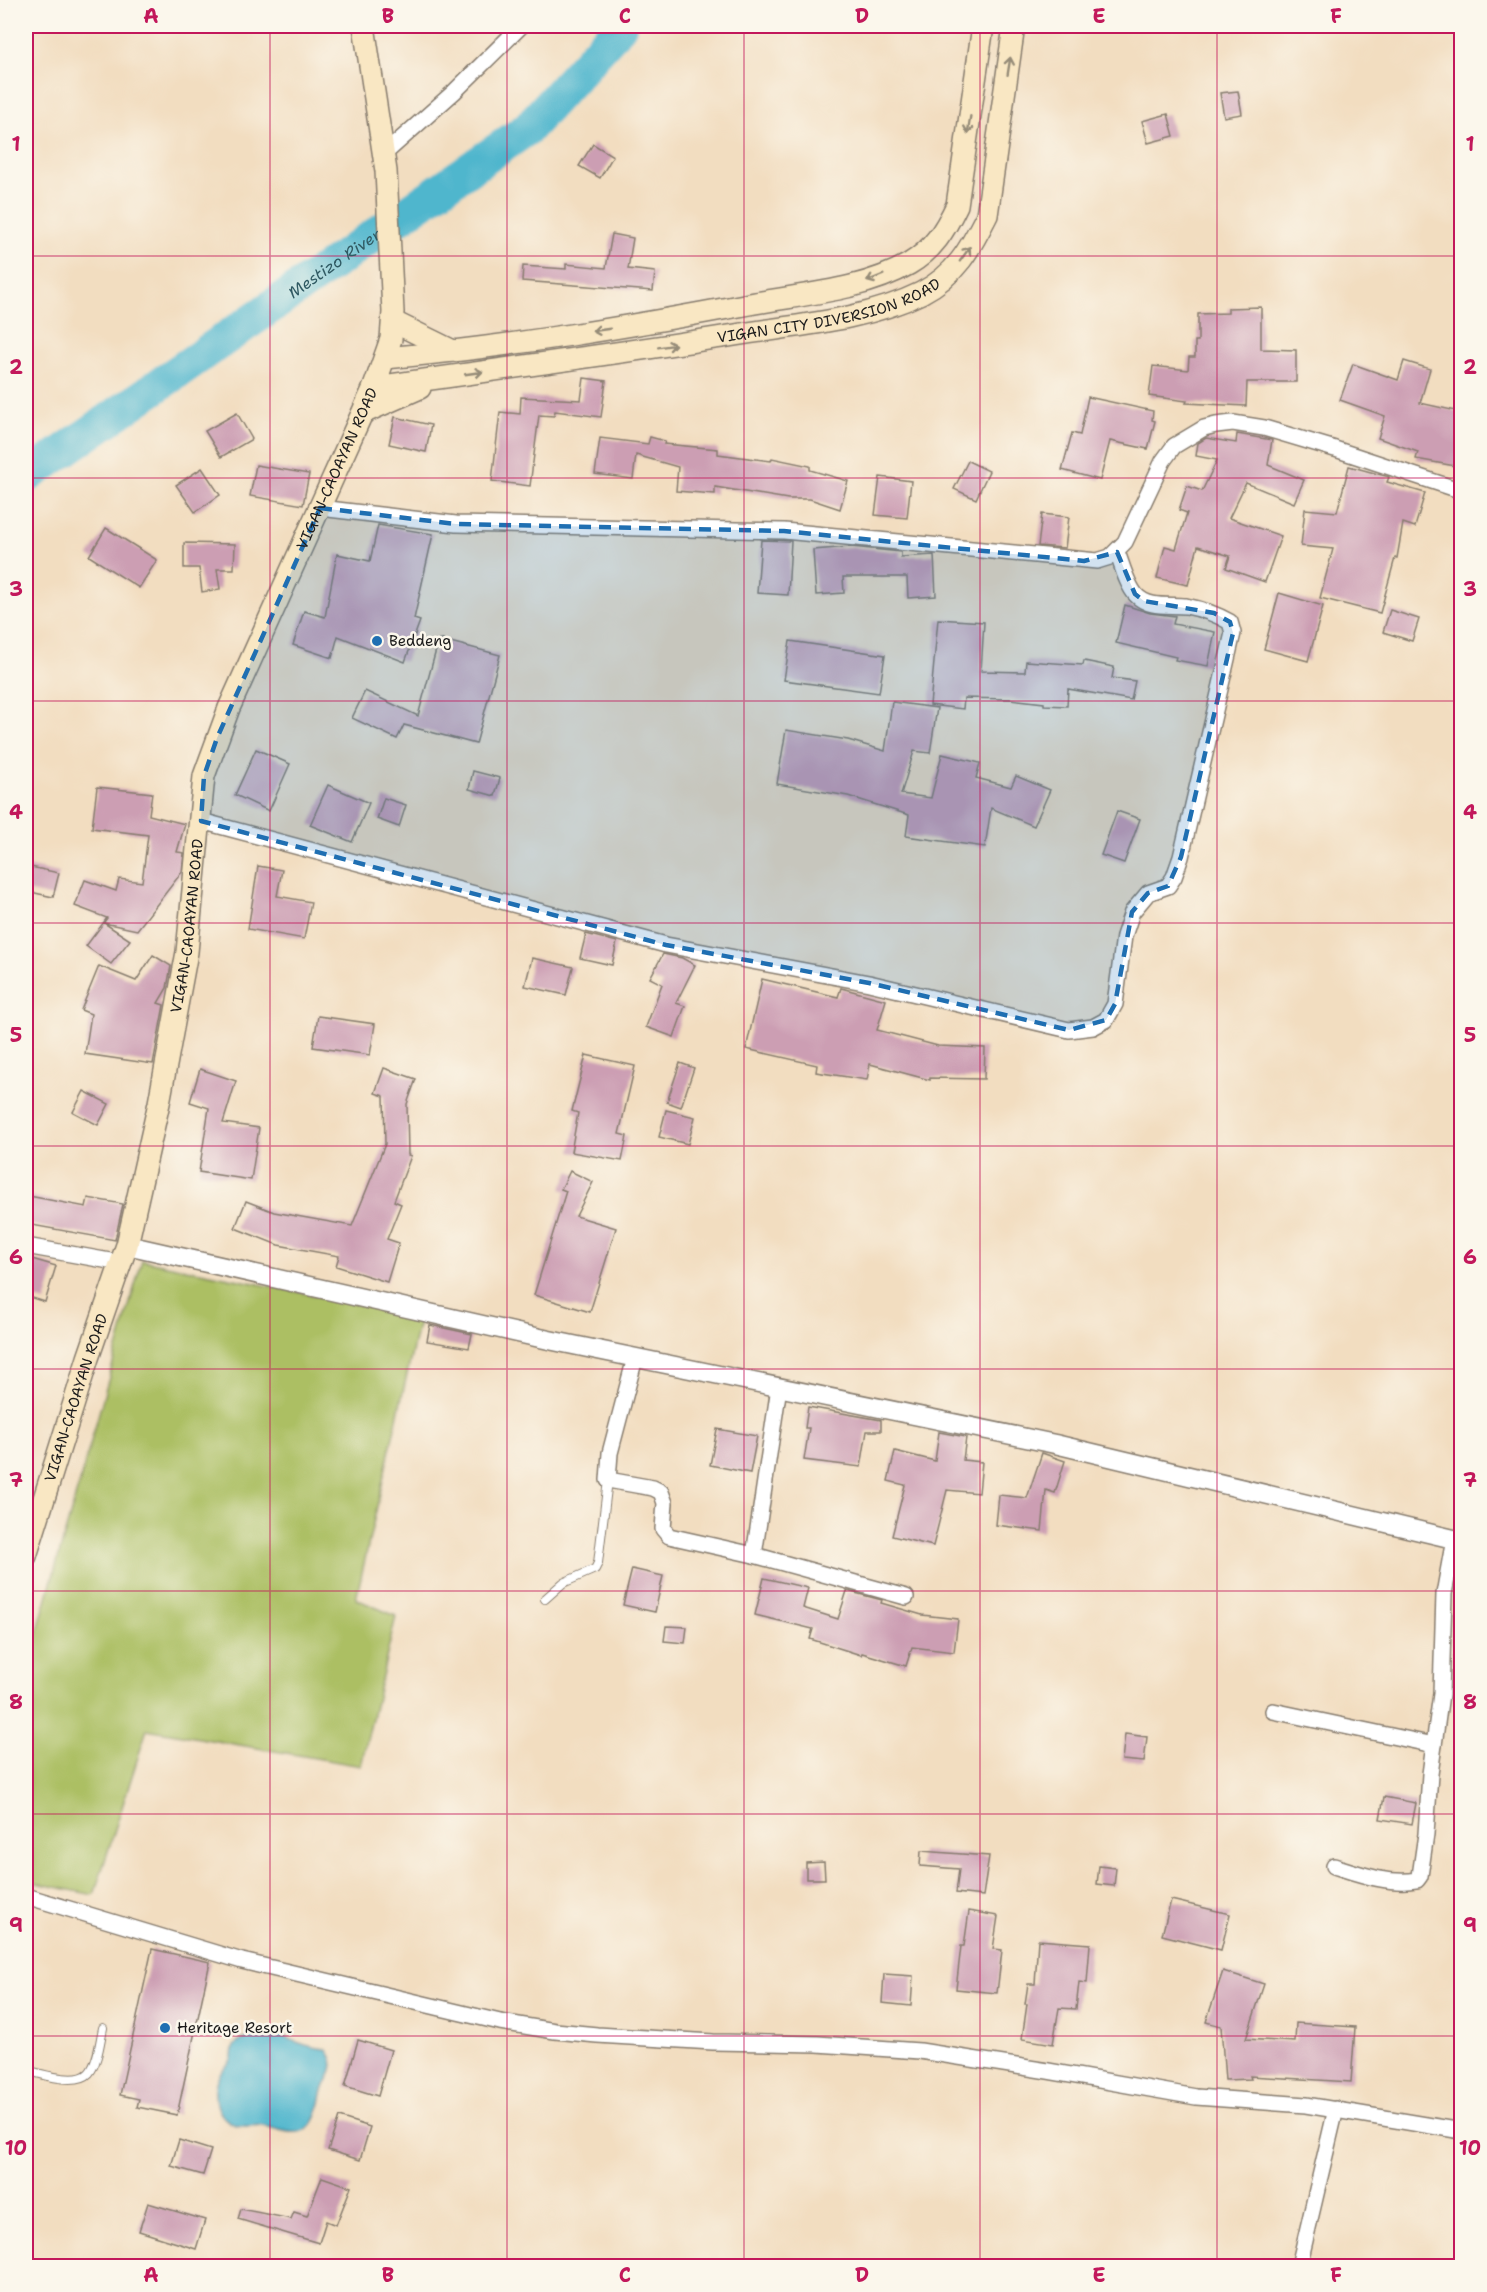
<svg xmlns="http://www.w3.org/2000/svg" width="1487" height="2292" font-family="'Shantell Sans',sans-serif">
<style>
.green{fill:#acbf63;stroke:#646e40;stroke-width:1.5}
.water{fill:#4fb6cd;stroke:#366974;stroke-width:1.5}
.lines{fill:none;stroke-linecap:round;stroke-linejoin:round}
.river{stroke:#4fb6cd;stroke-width:34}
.building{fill:#cc9eb3}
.service-casing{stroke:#877c6e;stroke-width:10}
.minor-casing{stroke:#877c6e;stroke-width:18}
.tertiary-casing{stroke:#877c6e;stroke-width:21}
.secondary-casing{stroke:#877c6e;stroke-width:24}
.service{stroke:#fff;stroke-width:8}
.minor{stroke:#fff;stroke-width:15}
.tertiary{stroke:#fff;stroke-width:18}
.secondary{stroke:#f9e7c3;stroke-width:21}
.oneway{stroke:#968c78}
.marked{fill:#1f6fb2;fill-opacity:0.2;stroke:#1f6fb2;stroke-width:4.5;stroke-dasharray:12 8;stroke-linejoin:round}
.grid{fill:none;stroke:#c2185b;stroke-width:1.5;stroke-opacity:0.55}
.poi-dot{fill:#1f6fb2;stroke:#fbf7ec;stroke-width:2}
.labels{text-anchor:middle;stroke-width:5;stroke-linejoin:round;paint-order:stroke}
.street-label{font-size:15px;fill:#1c1c1c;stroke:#fbf7ec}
.poi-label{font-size:15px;fill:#1c1c1c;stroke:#fbf7ec;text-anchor:start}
.water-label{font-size:16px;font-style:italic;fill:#305a63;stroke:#fbf7ec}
.neatline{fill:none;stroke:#c2185b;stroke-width:2}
.grid-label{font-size:20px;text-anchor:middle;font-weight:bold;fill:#c2185b}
</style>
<rect width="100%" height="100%" fill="#fbf7ec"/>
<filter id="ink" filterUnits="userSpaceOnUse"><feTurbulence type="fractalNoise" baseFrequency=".0167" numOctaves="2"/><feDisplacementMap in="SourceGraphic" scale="12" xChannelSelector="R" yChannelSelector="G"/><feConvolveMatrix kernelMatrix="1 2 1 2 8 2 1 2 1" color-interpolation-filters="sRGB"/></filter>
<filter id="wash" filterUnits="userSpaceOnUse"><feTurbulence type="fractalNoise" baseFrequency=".008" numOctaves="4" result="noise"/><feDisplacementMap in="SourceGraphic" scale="24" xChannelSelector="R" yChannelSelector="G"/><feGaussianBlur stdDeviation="1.35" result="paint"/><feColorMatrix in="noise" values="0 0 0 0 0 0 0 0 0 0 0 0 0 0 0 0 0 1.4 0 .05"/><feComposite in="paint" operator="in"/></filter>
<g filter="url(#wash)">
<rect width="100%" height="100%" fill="#f2ddc0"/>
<path class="green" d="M142,1260L420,1317L356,1599L396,1616L361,1766L147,1729L94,1895L26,1881V1672Z"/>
<path class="water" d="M265,2031C278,2031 286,2039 297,2042C307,2046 316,2048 326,2049C340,2067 329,2073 323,2091C319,2103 319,2120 308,2128C294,2138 277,2128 263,2126C255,2124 244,2128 236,2125C216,2118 210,2092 219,2075C222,2069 228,2066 231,2061C234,2055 230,2049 236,2044C243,2038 256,2035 265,2031Z"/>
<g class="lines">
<path class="river" id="s1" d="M26,477L527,129L620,26"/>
</g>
<g id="blocks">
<g class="building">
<path d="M1238,91L1242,114L1224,117L1220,93Z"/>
<path d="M1168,114L1174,136L1148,143L1142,121Z"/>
<path d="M593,144L613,156L600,178L579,166Z"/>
<path d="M612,234L633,238L628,269L655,272L653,291L522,281L523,266L566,269V264L606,268Z"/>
<path d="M1261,307V349L1296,350V382H1247L1246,406L1186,403L1187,401L1149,396L1153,366L1188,370L1189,357H1195V341H1198V314L1228,313V308Z"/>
<path d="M1404,361L1430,369L1420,403L1461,412V467L1416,459L1418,452L1378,438L1385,416L1340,400L1353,364L1398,380Z"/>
<path d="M584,378L606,381L601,417L555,411L554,416L539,415L530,486L492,481L500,412L520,414L521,397L581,400Z"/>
<path d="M1088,397L1153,411L1152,420L1155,421L1148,449L1110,441L1100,480L1062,470L1072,433L1080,435Z"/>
<path d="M237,413L252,439L221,457L205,431Z"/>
<path d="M395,417L431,425L426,452L389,444Z"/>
<path d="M1237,434L1272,440L1268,465L1304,480L1294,503L1246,483L1229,518L1281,536L1265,582L1226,568L1230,556L1198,546L1188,585L1157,578L1165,546L1176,549L1187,513L1179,510L1187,486L1202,491L1217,460L1196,456L1198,443L1206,438L1236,443Z"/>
<path d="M650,437L665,441L664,444L718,449V454L771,461L772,458L810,466V470L848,481L840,509L810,499H788L715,487V494L676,491L678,467L636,455L633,479L595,474L600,438L648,444Z"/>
<path d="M968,461L989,471L976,499L954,489Z"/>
<path d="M256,465L309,474L303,505L250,496Z"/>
<path d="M1349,466L1389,477L1387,482L1425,493L1415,527L1403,523L1397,558H1395L1380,613L1320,598L1333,549L1301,546L1305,509L1337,512Z"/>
<path d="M202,468L220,495L195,512L176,485Z"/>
<path d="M880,477L911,481L907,518L875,515Z"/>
<path d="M1042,514L1069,517L1065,548L1038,546Z"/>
<path d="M378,525L433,534L414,619L420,621L405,662L338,636L332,658L293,645L304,611L325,617L337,554L370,561Z"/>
<path d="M106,528L157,560L139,588L89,556Z"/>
<path d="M761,540L791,541L788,595L757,593Z"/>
<path d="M184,543L235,544L234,569H217L220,589L202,592L199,568H184Z"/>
<path d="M851,547L901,552V557L934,555L936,596L908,598L907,577H843L844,593L816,595L813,550Z"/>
<path d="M1279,593L1323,606L1308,661L1264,649Z"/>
<path d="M1125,605L1150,613L1175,616L1173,624L1215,632L1208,666L1175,660L1176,657L1116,643Z"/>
<path d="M1390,610L1419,619L1412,641L1383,632Z"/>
<path d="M938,619L984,622L981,671L1025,672L1026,661L1083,665L1084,661L1114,667L1112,678L1135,681L1131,700L1068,689L1067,706L1044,705V703L1010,699L964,698L963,709L930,705Z"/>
<path d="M439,639L500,655L476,744L404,725L397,739L352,718L365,691L418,716Z"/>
<path d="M790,641L885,655L879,693L784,680Z"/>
<path d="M892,702L937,708L930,753L914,751L901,794L931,798L942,754L980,763L976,778L1011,787L1016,776L1050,790L1034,826L991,808L985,847L906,836L909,815L848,796L777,784L786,730L848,740L885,751Z"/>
<path d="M256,749L290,764L269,811L235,795Z"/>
<path d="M473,771L500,778L495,796L469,789Z"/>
<path d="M328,785L369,803L352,842L310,825Z"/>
<path d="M97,787L152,793L149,815L185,824L177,852L184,853L182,872L137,930L104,923L130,940L111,964L86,946L107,918L75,906L85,880L116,891L119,879L142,882L148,835L92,828Z"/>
<path d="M384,798L406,805L399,827L377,819Z"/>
<path d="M1117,811L1140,819L1124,863L1101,855Z"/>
<path d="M26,866L59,873L53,897L26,891Z"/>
<path d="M258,866L282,870L277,896L311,902L304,939L248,929Z"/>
<path d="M586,934L617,942L612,965L580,958Z"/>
<path d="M663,954L682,958L695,965L676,1003L685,1006L674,1037L646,1027L662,984L650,978Z"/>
<path d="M153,955L171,966L167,988L158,1003L164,1005L153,1064L85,1054L91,1014L81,1010L99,966L136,981Z"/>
<path d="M532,958L573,967L566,995L525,986Z"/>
<path d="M762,979L838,997L841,988L886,1000L877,1030L938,1046L985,1048L984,1079L930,1078V1080L870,1064L867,1080L816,1072L817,1065L746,1049Z"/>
<path d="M318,1016L375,1024L370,1055L313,1047Z"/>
<path d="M586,1055L635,1066L619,1134L627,1136L622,1161L571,1152L578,1113L572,1111Z"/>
<path d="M680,1063L694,1068L681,1107L667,1102Z"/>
<path d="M384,1068L416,1079L407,1104L408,1155L411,1156L394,1201L401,1204L387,1239L399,1243L387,1282L336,1266L339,1256L278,1245L235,1228L246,1201L274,1212L352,1226L385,1144L384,1096L375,1093Z"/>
<path d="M200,1069L236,1081L223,1123L259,1128L251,1180L199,1172L209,1108L190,1102Z"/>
<path d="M84,1091L109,1104L98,1125L73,1112Z"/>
<path d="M666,1110L695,1117L688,1144L659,1137Z"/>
<path d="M570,1171L593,1182L576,1216L616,1228L590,1312L534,1295L566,1191L561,1189Z"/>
<path d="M29,1196L86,1207L88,1198L123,1204L115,1240L26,1224Z"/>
<path d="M32,1259L56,1266L45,1302L26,1296V1282Z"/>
<path d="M430,1325L472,1334L469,1348L427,1341Z"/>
<path d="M808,1407L881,1420V1431H867L861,1467L804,1460L809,1428H805Z"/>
<path d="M717,1429L757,1436L750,1473L710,1465Z"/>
<path d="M939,1432L966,1437L963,1460L982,1462L979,1493L947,1490L933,1546L892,1536L905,1485L888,1481L895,1451L935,1461Z"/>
<path d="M1042,1453L1065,1461L1055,1493L1046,1490L1042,1531L996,1525L999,1495L1027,1498Z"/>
<path d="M632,1569L663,1576L655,1612L623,1605Z"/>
<path d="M764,1578L808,1588L803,1608L838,1619L847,1591L882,1600L881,1603L922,1615L958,1619L954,1652L912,1647L906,1666L862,1653L861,1655L810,1639L813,1629L755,1615Z"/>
<path d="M666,1626L687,1627L685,1643L664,1641Z"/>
<path d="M1125,1734L1147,1737L1144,1762L1122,1760Z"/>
<path d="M1384,1797L1416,1803L1412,1824L1380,1819Z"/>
<path d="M921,1851L989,1856L983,1896L956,1893L959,1869L920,1866Z"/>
<path d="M824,1862L825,1879H806V1863Z"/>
<path d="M1099,1866L1116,1868L1114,1886L1097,1884Z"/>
<path d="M1171,1900L1230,1914L1221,1950L1162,1935Z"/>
<path d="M969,1911L998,1916L993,1949L1002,1950L997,1993L956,1989L961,1946H964Z"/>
<path d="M1038,1940L1090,1944L1087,1983L1079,1982L1076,2009L1059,2008L1053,2044L1022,2039L1027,2004H1025L1028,1984H1035Z"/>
<path d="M152,1949L210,1962L177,2115L137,2107L139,2099L120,2095Z"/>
<path d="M1223,1971L1264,1984L1246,2039L1295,2042L1296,2023L1355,2027L1351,2082L1250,2076L1251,2079L1225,2080L1221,2026L1206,2022Z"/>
<path d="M884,1974L913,1976L911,2006L882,2003Z"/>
<path d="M358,2040L391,2050L378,2096L345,2086Z"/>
<path d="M339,2117L370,2127L360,2160L328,2150Z"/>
<path d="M179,2140L211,2150L203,2175L171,2166Z"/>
<path d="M322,2177L351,2187L336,2225L326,2221L319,2243L238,2219L241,2209L291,2219L294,2212L307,2216Z"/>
<path d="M148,2203L205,2220L196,2249L139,2231Z"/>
</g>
</g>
</g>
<g filter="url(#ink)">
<use href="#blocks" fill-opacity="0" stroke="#877c6e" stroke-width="1.5"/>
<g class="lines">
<defs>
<g id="service">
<path d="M545,1599L563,1583L595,1569L598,1563L608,1480"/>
<path d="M26,2070C40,2074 77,2086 89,2073C98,2063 100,2041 103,2028"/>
</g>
<g id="minor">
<path d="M383,155L454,92L521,26"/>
<path d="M320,508L456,524L784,531L1097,561L1110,557L1125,542L1163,461L1174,446L1204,428L1216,425L1233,423L1264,428L1335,449L1462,491"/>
<path d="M201,821L666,945L869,983L1069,1030L1093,1027L1106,1020L1115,1004L1124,936L1132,912L1148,893L1168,886L1174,877L1181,857L1233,633L1230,622C1216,614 1202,609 1186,606C1169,604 1149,609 1136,595C1127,585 1122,565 1117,552"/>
<path d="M26,1246L121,1263"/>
<path d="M635,1358L610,1453L608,1480L653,1488L661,1492L665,1503L663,1529L669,1536L754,1555L906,1597"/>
<path d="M754,1555L779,1387"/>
<path d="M1273,1711L1434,1745"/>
<path d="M1334,1866C1359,1874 1390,1885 1417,1880L1420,1876L1426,1834L1430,1774L1441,1694L1444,1594L1454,1539"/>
<path d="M26,1896L242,1961L500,2022L555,2031L597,2035L713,2042L817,2044L920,2051L1048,2071L1196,2097L1306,2105L1462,2131"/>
<path d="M1299,2266L1336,2109"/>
</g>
<path id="tertiary" d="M127,1245L549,1340L1055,1444L1462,1541"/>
<g id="secondary">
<path d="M394,322L453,351"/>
<path d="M385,358C509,347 633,326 755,303C805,294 864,290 909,264C933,250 945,230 957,205L983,26"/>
<path id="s2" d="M374,387C494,370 615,354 735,335C797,325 864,321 921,293C956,275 970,249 987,215L1014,26"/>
<path d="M363,413L420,388"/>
<path id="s3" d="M26,1556L88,1358L127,1245L159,1103L187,952L204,776L229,708L374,387L391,339L393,312L386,171L364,26"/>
</g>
</defs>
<use href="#service" class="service-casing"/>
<use href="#minor" class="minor-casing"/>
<use href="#tertiary" class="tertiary-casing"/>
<use href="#secondary" class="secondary-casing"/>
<use href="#service" class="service"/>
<use href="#minor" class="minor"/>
<use href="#tertiary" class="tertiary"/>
<use href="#secondary" class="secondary"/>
</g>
<defs><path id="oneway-shaft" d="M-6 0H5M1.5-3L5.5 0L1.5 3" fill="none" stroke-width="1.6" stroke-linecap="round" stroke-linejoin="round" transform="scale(1.5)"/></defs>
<g class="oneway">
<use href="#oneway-shaft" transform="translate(1009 66) rotate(-81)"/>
<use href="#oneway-shaft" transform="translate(969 125) rotate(99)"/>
<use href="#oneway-shaft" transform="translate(965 254) rotate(-55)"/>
<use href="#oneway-shaft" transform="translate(875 278) rotate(158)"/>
<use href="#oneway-shaft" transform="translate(601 330) rotate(172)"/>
<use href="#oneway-shaft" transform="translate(667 346) rotate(-9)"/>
<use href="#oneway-shaft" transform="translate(474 373) rotate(-8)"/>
</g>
</g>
<path class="marked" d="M320,508L456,524L784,531L1084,561L1117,552L1135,594L1144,601L1214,613L1230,622L1233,633L1181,857L1168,886L1148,893L1132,912L1115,1004L1106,1020L1069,1030L869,983L666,945L201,821L204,776L217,738Z"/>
<path class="grid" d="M270,26V2266M507,26V2266M744,26V2266M980,26V2266M1217,26V2266M26,256H1462M26,478H1462M26,701H1462M26,923H1462M26,1146H1462M26,1369H1462M26,1591H1462M26,1814H1462M26,2036H1462"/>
<g class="poi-dot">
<circle cx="377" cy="641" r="6"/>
<circle cx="165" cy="2028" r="6"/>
</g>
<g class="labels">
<g class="street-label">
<text dy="5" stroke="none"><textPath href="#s2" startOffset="462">VIGAN CITY DIVERSION ROAD</textPath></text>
<text dy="5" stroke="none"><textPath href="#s3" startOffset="1138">VIGAN-CAOAYAN ROAD</textPath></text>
<text dy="5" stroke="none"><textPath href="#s3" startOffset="652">VIGAN-CAOAYAN ROAD</textPath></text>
<text dy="5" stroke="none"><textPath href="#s3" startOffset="166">VIGAN-CAOAYAN ROAD</textPath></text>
</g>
<g class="poi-label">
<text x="389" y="646">Beddeng</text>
<text x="177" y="2033">Heritage Resort</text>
</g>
<g class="water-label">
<text dy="6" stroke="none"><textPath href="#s1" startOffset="375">Mestizo River</textPath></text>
</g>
</g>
<rect width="1487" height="2292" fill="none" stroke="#fbf7ec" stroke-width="66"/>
<rect x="33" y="33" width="1421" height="2226" class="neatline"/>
<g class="grid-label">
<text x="151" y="23">A</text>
<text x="388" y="23">B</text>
<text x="625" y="23">C</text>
<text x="862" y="23">D</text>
<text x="1099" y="23">E</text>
<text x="1336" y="23">F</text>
<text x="16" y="151">1</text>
<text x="1470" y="151">1</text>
<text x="16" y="374">2</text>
<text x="1470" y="374">2</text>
<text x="16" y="596">3</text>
<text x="1470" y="596">3</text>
<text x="16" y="819">4</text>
<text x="1470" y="819">4</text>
<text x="16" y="1042">5</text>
<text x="1470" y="1042">5</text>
<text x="16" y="1264">6</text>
<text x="1470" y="1264">6</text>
<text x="16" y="1487">7</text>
<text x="1470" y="1487">7</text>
<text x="16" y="1709">8</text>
<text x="1470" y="1709">8</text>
<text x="16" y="1932">9</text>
<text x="1470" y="1932">9</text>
<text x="16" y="2155">10</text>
<text x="1470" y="2155">10</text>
<text x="151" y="2282">A</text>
<text x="388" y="2282">B</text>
<text x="625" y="2282">C</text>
<text x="862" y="2282">D</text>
<text x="1099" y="2282">E</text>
<text x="1336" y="2282">F</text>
</g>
</svg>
